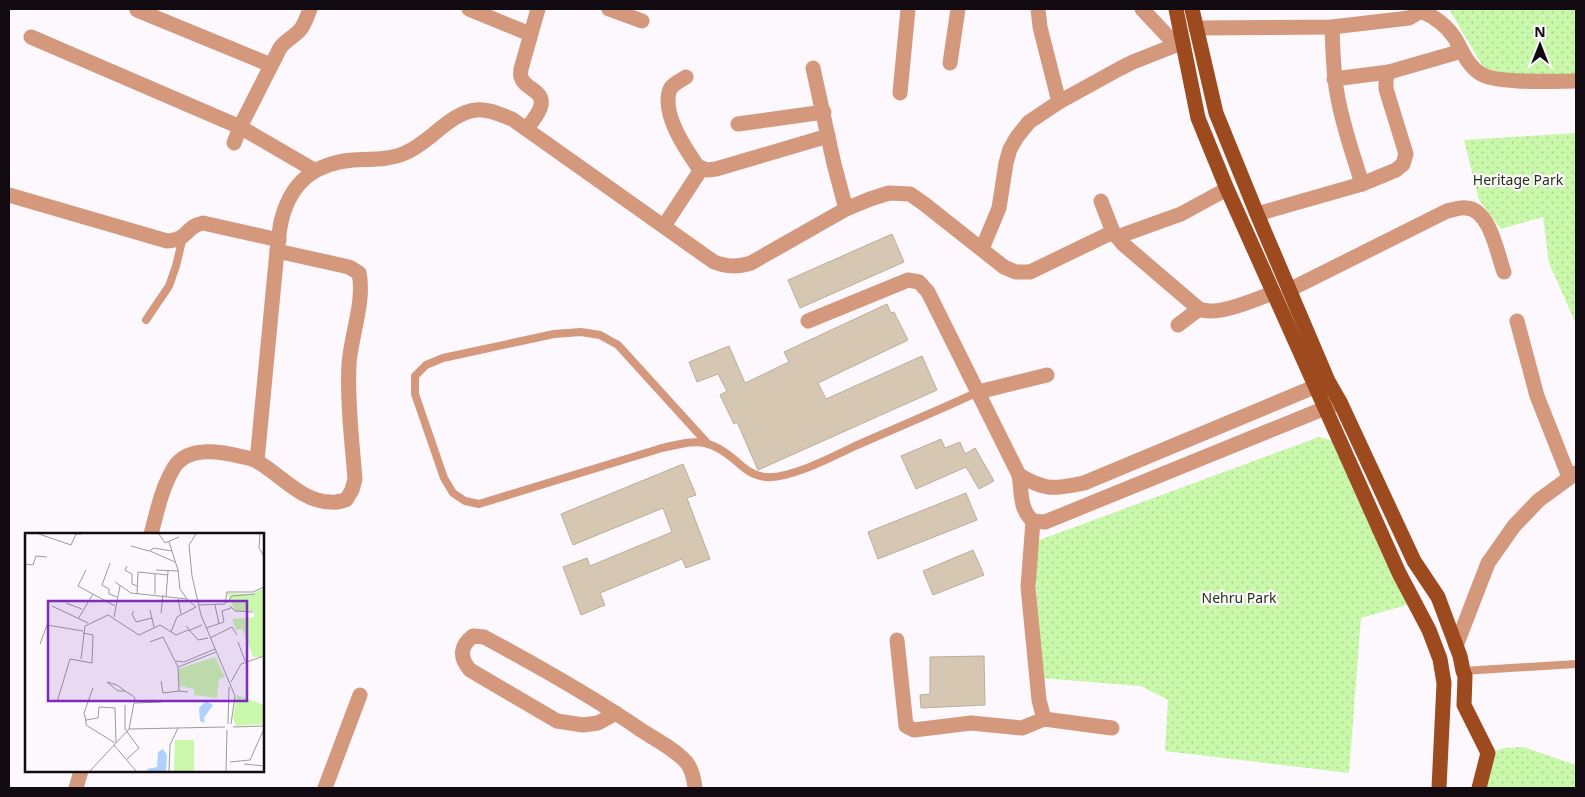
<svg xmlns="http://www.w3.org/2000/svg" width="1585" height="797" font-family="'Noto Sans',sans-serif">
<style>
.park{fill:url(#park-dots)}
.building{fill:#d5c7b1;stroke:#bcae98}
.lines{fill:none;stroke-linecap:round;stroke-linejoin:round}
.service{stroke:#d4987d;stroke-width:8}
.minor{stroke:#d4987d;stroke-width:15}
.tertiary{stroke:#d4987d;stroke-width:15}
.primary{stroke:#9d4a1e;stroke-width:15}
.labels{text-anchor:middle;stroke-width:4.5;stroke-linejoin:round;paint-order:stroke}
.park-label{font-size:14px;fill:#223513;stroke:#fcf8fd}
.inset-road{fill:none;stroke:#9e999f;stroke-width:1}
.view{fill:#7b2cbf;fill-opacity:0.15;stroke:#7b2cbf;stroke-width:2.5}
.inset-edge{fill:none;stroke:#110a11;stroke-width:2.5}
</style>
<defs>
<pattern id="park-dots" width="8" height="8" patternUnits="userSpaceOnUse" patternTransform="scale(1.25)"><rect width="8" height="8" fill="#c9f8ab"/><path d="M2 2h.1M6 6h.1" fill="none" stroke="#acd392" stroke-width="1.8" stroke-linecap="round"/></pattern>
</defs>
<rect width="100%" height="100%" fill="#fcf8fd"/>
<g class="park">
<path d="M1449,9H1576V76L1489,77Z"/>
<path d="M1576,133V324L1549,263L1543,217L1501,229L1479,200L1464,140Z"/>
<path d="M1319,437L1335,441L1410,604L1361,618L1349,773L1165,751L1168,700L1141,686L1041,678L1034,542Z"/>
<path d="M1523,747L1576,765V788H1484L1490,753L1504,748Z"/>
</g>
<g class="building">
<path d="M892,234L904,262L800,308L788,280Z"/>
<path d="M887,304L891,313L894,312L908,340L818,383L826,399L922,356L937,390L758,470L737,422L734,424L720,395L727,391L718,374L697,382L689,362L729,346L745,383L789,362L784,352Z"/>
<path d="M941,439L945,448L960,442L965,454L975,448L994,481L979,489L966,467L916,489L901,456Z"/>
<path d="M683,464L696,495L687,498L710,559L686,568L682,559L600,593L605,605L581,615L563,567L587,558L590,566L672,532L663,508L573,545L561,514Z"/>
<path d="M966,493L977,520L878,559L868,532Z"/>
<path d="M973,550L984,575L933,595L923,571Z"/>
<path d="M984,656L985,705L921,708L920,695L930,694V657Z"/>
</g>
<g class="lines">
<g class="service">
<path d="M146,320L169,286L176,266L183,237"/>
<path d="M708,444L618,345L600,335L581,332L554,334L443,358L426,365L415,376V394L444,478L453,493L465,501L479,504L662,448C696,440 708,437 736,461C745,469 753,476 766,477C790,479 832,457 855,446C896,428 937,411 978,392"/>
<path d="M1463,671L1576,664"/>
</g>
<g class="minor">
<path d="M469,9L530,34"/>
<path d="M609,9L642,21"/>
<path d="M1038,9L1040,27L1059,102"/>
<path d="M1142,9L1176,45L1183,43"/>
<path d="M137,10L271,65"/>
<path d="M1421,11C1435,17 1446,25 1454,37C1462,49 1467,66 1481,74C1497,84 1555,81 1576,81"/>
<path d="M1332,27C1333,49 1333,72 1337,93C1342,124 1353,154 1362,184"/>
<path d="M1196,28L1332,27L1409,18L1421,11V9"/>
<path d="M31,37L240,127L314,170"/>
<path d="M950,63L958,9"/>
<path d="M813,68L834,164L846,209"/>
<path d="M686,77C680,81 671,84 669,92C663,116 685,148 698,167L707,170L716,169L828,136"/>
<path d="M1334,79L1389,72"/>
<path d="M900,93L908,9"/>
<path d="M738,124L824,112"/>
<path d="M527,129C531,122 540,113 541,105C544,90 524,89 521,77C520,75 521,72 521,69L538,9"/>
<path d="M234,143L240,127L280,48C285,41 292,38 299,31C305,25 307,16 310,9"/>
<path d="M9,195L167,241C189,240 184,227 203,223L279,240"/>
<path d="M1101,201L1113,232L1123,244L1199,309C1218,317 1255,299 1273,293"/>
<path d="M1257,214L1362,184L1396,170L1403,164L1406,154L1386,89V79L1389,72L1462,51"/>
<path d="M664,226L702,168"/>
<path d="M1117,237L1181,214L1227,189"/>
<path d="M982,249L999,208L1006,163L1010,149L1017,137L1029,122L1059,102L1119,69L1133,62L1176,45"/>
<path d="M1289,290L1447,211C1453,210 1460,207 1466,208C1490,209 1497,253 1504,272"/>
<path d="M808,321L908,280L919,282L928,292L1019,475C1022,492 1019,509 1033,521L1045,522L1340,402"/>
<path d="M1517,321L1537,396L1569,477"/>
<path d="M1178,325L1199,309"/>
<path d="M978,392L1047,375"/>
<path d="M257,461L277,251C279,240 279,228 282,218C292,181 316,163 353,160C370,159 390,160 405,153C430,143 449,113 476,110C488,108 501,115 512,119L714,262C728,267 737,267 751,263L846,209L870,199L889,193L910,194L923,203L1004,267L1016,272H1030L1113,232"/>
<path d="M1019,475C1046,491 1054,489 1084,483L1326,382"/>
<path d="M1033,521L1028,587L1039,700L1044,719L1112,728"/>
<path d="M151,534C157,512 162,486 175,466C190,445 223,452 243,457C248,458 254,459 258,462C281,475 302,502 331,502C336,503 341,501 346,500L352,490L355,479C352,441 347,402 349,364C351,336 365,300 359,273L349,267L277,251"/>
<path d="M897,640L906,726L914,730L971,723L1022,728L1044,719"/>
<path d="M616,713L598,723L583,725L557,721L470,670C459,657 460,646 473,636L484,637C538,666 590,695 641,730C656,740 675,749 687,763C692,770 694,779 695,788"/>
<path d="M76,788L81,771"/>
<path d="M325,788L360,695"/>
</g>
<path class="tertiary" d="M1456,646L1488,563L1514,526L1539,500L1576,473"/>
<g class="primary">
<path d="M1176,9L1198,118L1227,189L1399,573L1429,630L1440,659L1444,683L1439,788"/>
<path d="M1192,9L1216,113L1257,214L1328,381L1340,402L1414,561L1438,597L1460,656L1463,671L1465,676L1464,705L1488,753L1479,788"/>
</g>
</g>
<g class="labels">
<g class="park-label">
<text x="1518" y="185">Heritage Park</text>
<text x="1239" y="603">Nehru Park</text>
</g>
</g>
<g transform="translate(25 533)">
<rect width="239" height="239" fill="#fcf8fd"/>
<path d="M239,55V124H228L217,96L211,97L207,86L229,84V78H210L202,60L227,61ZM190,124L200,144L194,146L192,165L169,162V156L154,153L153,136ZM212,162L239,172V191L211,193L208,185Z" fill="#c9f8ab"/>
<path d="M150,207H169V238H149Z" fill="#c9f8ab"/>
<path d="M181,168L188,172L179,185L180,190L175,188L174,175ZM138,216L142,222L141,238H123L122,236L132,234L133,219Z" fill="#afd1fe"/>
<path class="inset-road" d="M14,1L46,12L51,1H57M134,1L140,10L154,4M171,1L164,12L167,43L176,82L210,163L206,191M235,1L234,15L239,23M144,9L153,37L155,56L162,66M106,13L124,18L129,15L147,18M125,18L150,29M85,30L77,52L84,56V61L92,64M0,31L8,32L11,23L22,24M102,33L100,37L107,41V51L112,53M61,37L53,53L90,73M131,37L154,38M90,49L106,60L162,66L171,74M112,61L113,39L143,42M130,61V41M141,64L143,38M153,66L156,81M41,70L57,76M202,70L207,63L230,61M173,72L200,71L202,59H228L239,54M190,72L194,91M27,73L63,90M205,73L210,78L228,79M125,77L129,94M109,78L107,81L111,89L127,85M136,80L138,62M89,84L95,53M53,86L68,61M161,93L173,107L183,105M181,95L199,89L197,78L206,75M163,98L177,92M146,99L152,84L171,74M185,105L207,94L212,102M125,109L138,104L153,134L191,119M213,109L220,128M15,111L22,92L58,98M56,126L60,93L83,82L114,102L135,92L151,102L163,97M151,128L159,129L190,116M153,134L154,158L163,159M136,148L138,160L154,158M206,149L216,131L239,123M100,158H93L82,149L92,152L100,158L108,163L110,165L104,196M32,169L45,126L67,130L68,102L58,100M110,170L136,169M100,172V196L114,215L102,226M61,188L59,180L68,155M203,191L204,154M208,194L239,193M90,210L61,192V187L73,185L74,174L90,175L91,209M89,212L111,238M205,229L225,227L239,196M219,231L239,233M65,238L104,196L200,194M144,238L145,212L153,195M201,238L202,197"/>
<path class="view" d="M23,68H222V168H23Z"/>
<rect width="239" height="239" class="inset-edge"/>
</g>
<rect width="1585" height="797" fill="none" stroke="#110a11" stroke-width="20"/>
<g transform="translate(1540 45)" stroke="#fcf8fd" stroke-width="4" paint-order="stroke">
<path d="M0-4L9 19L0 12L-9 19Z" fill="#110a11"/>
<text y="-8" font-size="14" font-weight="bold" text-anchor="middle" fill="#110a11">N</text>
</g>
</svg>
